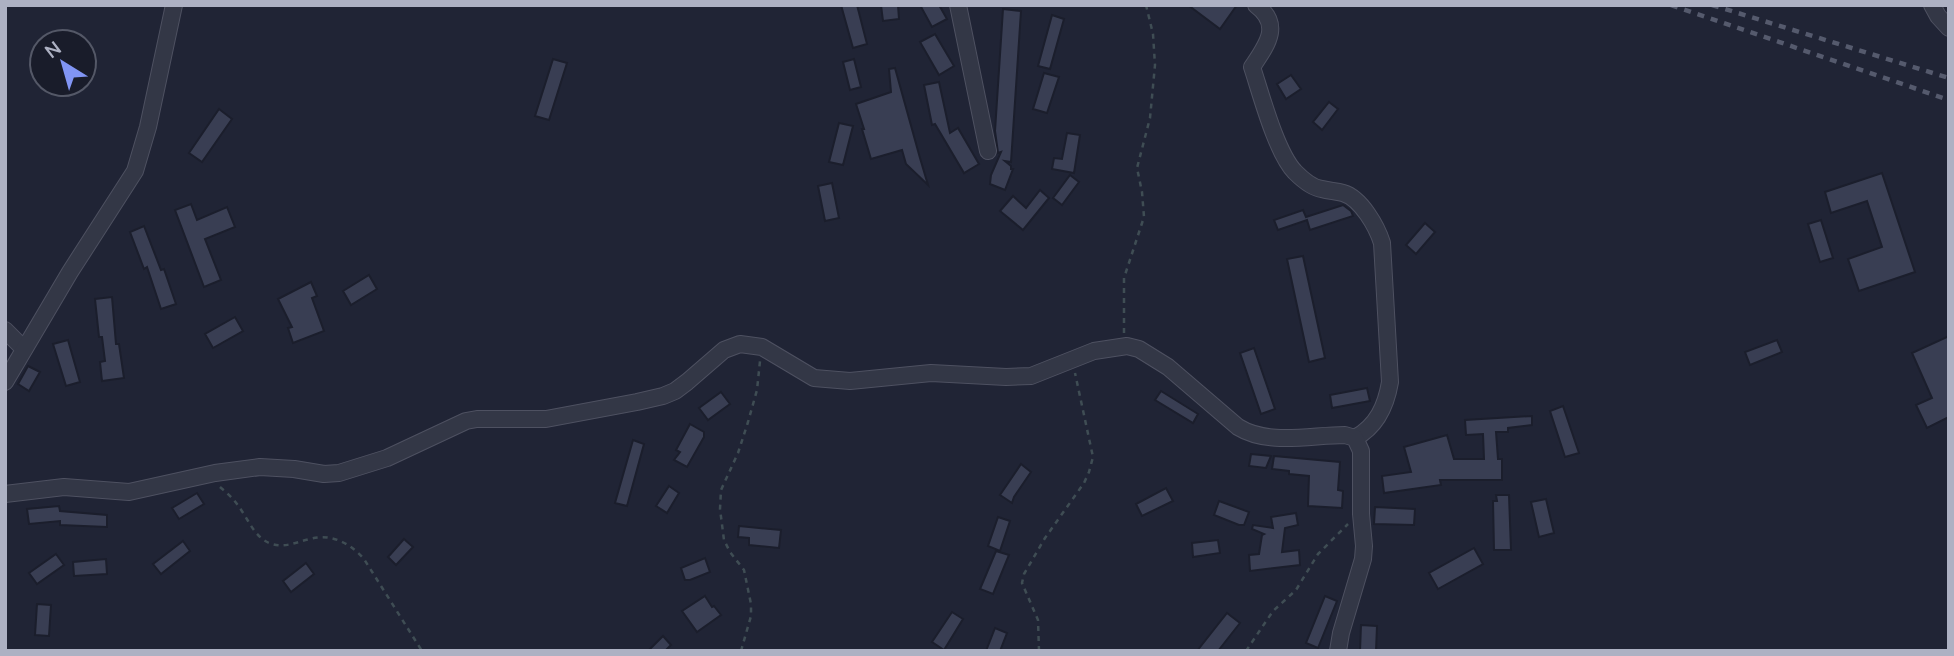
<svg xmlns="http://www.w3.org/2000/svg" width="1954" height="656" font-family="'Nunito Sans',sans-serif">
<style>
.building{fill:#393e53;stroke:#1b1e2c;stroke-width:2}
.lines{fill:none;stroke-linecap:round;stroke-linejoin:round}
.minor-casing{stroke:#4e5161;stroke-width:18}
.path{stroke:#3f4d54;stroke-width:2.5;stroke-dasharray:5 5;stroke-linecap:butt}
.minor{stroke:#333746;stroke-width:16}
.rail{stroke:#555a6d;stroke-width:4.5;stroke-dasharray:7 7;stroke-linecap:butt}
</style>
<rect width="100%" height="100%" fill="#202435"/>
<g class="building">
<path d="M841,5H857L867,44L853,48Z"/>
<path d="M881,5H898L899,19L883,21Z"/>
<path d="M920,5H939L947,19L932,27Z"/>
<path d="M1188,5H1237L1220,29Z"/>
<path d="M1003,9L1021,11L1011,162L1005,161L1011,166V169H1013L1005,190L990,184L991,175L1001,152L998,153L995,131Z"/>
<path d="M1052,15L1064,19L1050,69L1038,66Z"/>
<path d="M935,34L954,66L939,75L920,42Z"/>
<path d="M553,59L567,63L549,120L535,116Z"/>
<path d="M854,59L861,87L850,90L843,62Z"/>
<path d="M895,68L920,158L928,185L906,164L902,150L871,159L862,129H864L856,104L891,92L889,69Z"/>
<path d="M1044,73L1059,77L1047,113L1033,109Z"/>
<path d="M1291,75L1301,89L1286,99L1277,84Z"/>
<path d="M939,82L950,133L958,128L979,164L964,173L935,124L932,125L924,85Z"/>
<path d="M1329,102L1338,109L1322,130L1313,122Z"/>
<path d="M219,109L232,119L202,162L189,153Z"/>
<path d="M839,123L853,126L843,165L829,162Z"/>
<path d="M1067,133L1080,135L1074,173L1052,169L1054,158L1062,159Z"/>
<path d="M1882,173L1915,272L1859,291L1848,259L1882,247L1867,201L1831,213L1825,192Z"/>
<path d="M1070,175L1079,182L1062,205L1053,198Z"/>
<path d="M832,183L839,218L825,221L818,186Z"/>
<path d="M1040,190L1049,198L1023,230L1000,211L1013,196L1026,208Z"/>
<path d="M191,204L197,220L227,207L235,227L205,239L221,280L204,287L175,210Z"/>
<path d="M1343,205L1351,211L1353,216L1310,230L1307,220L1278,230L1274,220L1303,210L1306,217Z"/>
<path d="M1821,220L1833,258L1820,262L1808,224Z"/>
<path d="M1425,223L1435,232L1416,254L1406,245Z"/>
<path d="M144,226L161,270L164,269L176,304L161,309L147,267L144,269L130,232Z"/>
<path d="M1303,256L1325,358L1309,362L1287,259Z"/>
<path d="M369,275L377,289L351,305L343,291Z"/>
<path d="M311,282L317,296L312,298L324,331L293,343L288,328L292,327L278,299Z"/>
<path d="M112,297L116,344H119L124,378L102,381L100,362L105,361L102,337H99L95,299Z"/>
<path d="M235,317L243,331L213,348L205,334Z"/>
<path d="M1949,336V417L1927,428L1916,405L1932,398L1912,353Z"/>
<path d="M68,340L80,382L66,386L53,344Z"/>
<path d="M1777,340L1782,352L1750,365L1745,352Z"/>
<path d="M1254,348L1275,409L1261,414L1240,353Z"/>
<path d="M28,366L40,372L29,391L18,384Z"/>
<path d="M1367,388L1370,401L1332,408L1330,395Z"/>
<path d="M1161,391L1198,414L1193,423L1155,400Z"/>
<path d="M721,392L730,404L708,420L699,408Z"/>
<path d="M1563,406L1579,453L1565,457L1550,411Z"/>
<path d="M1532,416V425L1508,428V432H1496L1498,459H1502V480H1440L1441,485L1384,493L1382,476L1411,472L1404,447L1447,435L1454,459H1484L1483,434L1466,435L1465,420Z"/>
<path d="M690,424L704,432V437L687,467L674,460L680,452L676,450Z"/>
<path d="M633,440L644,444L627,506L615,503Z"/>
<path d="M1251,454L1271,456L1266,468L1249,466Z"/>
<path d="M1274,456L1340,462L1338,490L1343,491L1342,508L1308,506L1309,476L1289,474V471L1272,469Z"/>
<path d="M1021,464L1031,472L1014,497L1012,503L1000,495Z"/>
<path d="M669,486L679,493L667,513L656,506Z"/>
<path d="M1166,488L1173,501L1142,516L1136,504Z"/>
<path d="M197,493L204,504L179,519L172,508Z"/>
<path d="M1496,495H1509L1511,550H1494L1493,501H1497Z"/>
<path d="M1546,499L1554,533L1539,537L1531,502Z"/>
<path d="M1219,501L1249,512L1244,525H1239L1214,515Z"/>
<path d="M59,506L60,511L107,515V527L60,525V521L29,524L27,509Z"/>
<path d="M1375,507L1415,509L1414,525L1374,524Z"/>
<path d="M1296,513L1298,525L1285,528L1282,552L1299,550L1300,565L1250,571L1249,555L1259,554L1262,535L1264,534L1252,529L1253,525L1273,528L1271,517Z"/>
<path d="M998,517L1010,521L1000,551L988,546Z"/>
<path d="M739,526L781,530L779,548L749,545V538L738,537Z"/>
<path d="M404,539L413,547L396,565L388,557Z"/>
<path d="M1218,540L1220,553L1193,557L1192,543Z"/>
<path d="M183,541L190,551L161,574L153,564Z"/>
<path d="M1474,548L1483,564L1438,589L1429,573Z"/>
<path d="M996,551L1009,555L993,594L980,589Z"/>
<path d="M56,554L64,565L37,584L29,573Z"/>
<path d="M705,558L710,572L690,580H685L681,568Z"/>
<path d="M106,559L107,574L74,576L73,562Z"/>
<path d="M306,563L314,574L291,592L283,581Z"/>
<path d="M705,596L712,607L714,606L721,615L697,632L682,611Z"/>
<path d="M1325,596L1337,601L1318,648L1306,643Z"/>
<path d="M37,604L51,605L49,636L35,635Z"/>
<path d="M952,612L963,619L944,650L932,642Z"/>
<path d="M1227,613L1240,623L1218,651H1197Z"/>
<path d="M1361,625L1377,626L1376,651H1360Z"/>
<path d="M995,628L1007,633L1000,651H986Z"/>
<path d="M663,636L671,645L665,651H648Z"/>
</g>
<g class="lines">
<defs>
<g id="minor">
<path d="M958,5L988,151"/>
<path d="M1256,5C1283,25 1266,46 1252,67C1261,94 1276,152 1295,172C1302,179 1312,188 1322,189C1329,191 1336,191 1343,193C1361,198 1377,227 1382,243L1390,382C1386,406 1377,426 1355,438"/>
<path d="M1932,5L1938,16L1949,28"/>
<path d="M5,330L24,349"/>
<path d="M5,382L70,272L135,171L148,127L174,5"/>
<path d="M5,494L64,487L129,492L215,473L260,467L294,469L324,474L339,473L387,458L466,421L477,419H546L637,402L663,396L675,391L687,382L724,350L740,344L762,347L814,378L850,381L931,373L1006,377L1031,376L1094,351L1127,346L1139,349L1168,367L1238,427C1269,446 1311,435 1345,435L1355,438L1361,451V514L1364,546L1363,559L1341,633L1338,651"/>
</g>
</defs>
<use href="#minor" class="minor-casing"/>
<g class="path">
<path d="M1124,333V278L1144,217L1142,192L1137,168L1150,118L1155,65L1153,34L1146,5"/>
<path d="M220,487C227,493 234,499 239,507C249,520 255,539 272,544C286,548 296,542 310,539C331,533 350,543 364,559L422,651"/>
<path d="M741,651L751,616V604L744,570L730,552L724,540L720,509L721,490L738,453L748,422L757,390L760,361"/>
<path d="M1039,651L1038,620L1022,583L1024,574L1045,538L1084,483L1089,472L1093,457L1075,373"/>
<path d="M1246,651L1273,611L1296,590L1318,554L1348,524"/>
</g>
<use href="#minor" class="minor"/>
<g class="rail">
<path d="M1671,5L1949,100"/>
<path d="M1712,5L1949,78"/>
</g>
</g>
<rect width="1954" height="656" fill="none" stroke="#adb1c3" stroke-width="14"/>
<g transform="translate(63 63) rotate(323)"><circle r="33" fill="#191c2a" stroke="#545867" stroke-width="2"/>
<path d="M0-5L12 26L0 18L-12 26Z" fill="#8195f4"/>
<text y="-10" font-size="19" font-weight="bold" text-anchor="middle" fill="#adb1c3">N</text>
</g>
</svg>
